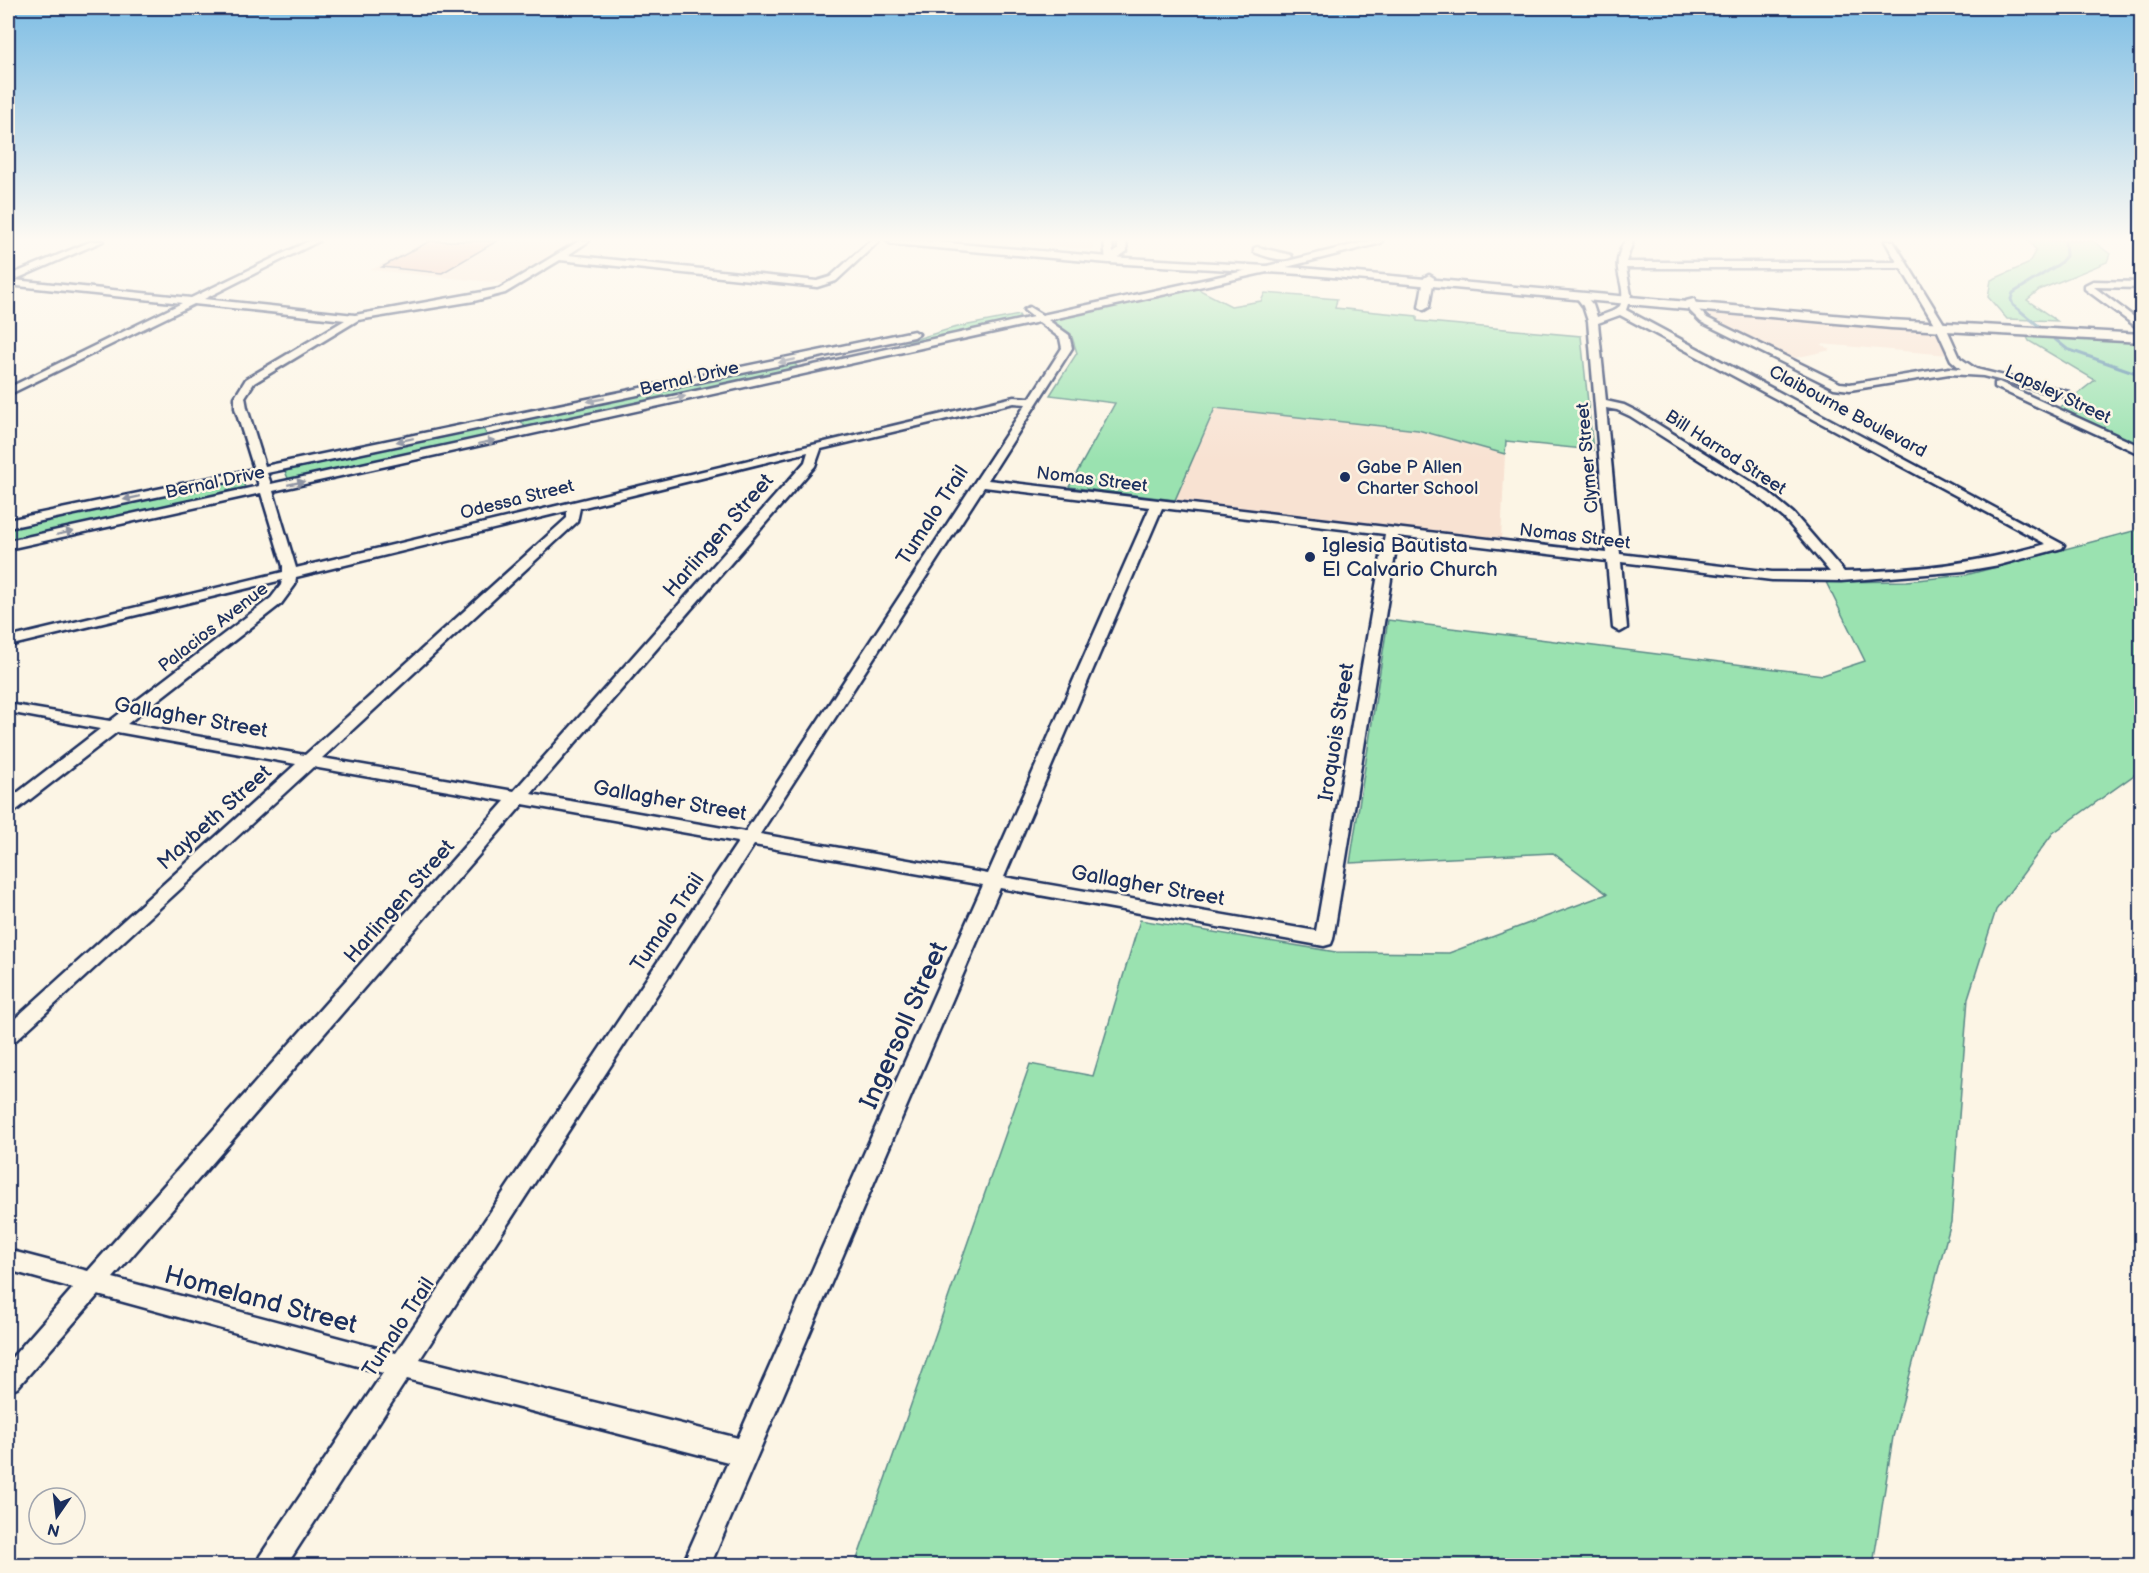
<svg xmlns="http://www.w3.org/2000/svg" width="2149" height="1573" font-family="'Balsamiq Sans',sans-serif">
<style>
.built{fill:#f8e2d2}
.green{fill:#9ae2b0;stroke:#5a8887;stroke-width:1.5}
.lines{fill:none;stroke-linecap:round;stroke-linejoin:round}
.stream{stroke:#568caa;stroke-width:3}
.building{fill:#edb4a6;stroke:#1b2f5e;stroke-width:1.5}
.minor-casing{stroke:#1b2f5e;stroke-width:5}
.major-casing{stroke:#1b2f5e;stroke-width:5}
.minor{fill:#fcf5e5;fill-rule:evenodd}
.major{fill:#fcf5e5;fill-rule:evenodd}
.oneway{fill:#8c92a2}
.poi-dot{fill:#1b2f5e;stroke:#fcf5e5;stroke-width:2}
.labels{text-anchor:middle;stroke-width:5;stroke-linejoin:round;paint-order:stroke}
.far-street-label{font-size:18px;fill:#1b2f5e;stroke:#fcf5e5}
.far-poi-label{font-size:18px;fill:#1b2f5e;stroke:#fcf5e5;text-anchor:start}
.street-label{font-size:21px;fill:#1b2f5e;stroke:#fcf5e5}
.poi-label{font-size:21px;fill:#1b2f5e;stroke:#fcf5e5;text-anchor:start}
.near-street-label{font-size:26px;fill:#1b2f5e;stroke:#fcf5e5}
</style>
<rect width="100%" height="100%" fill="#fcf5e5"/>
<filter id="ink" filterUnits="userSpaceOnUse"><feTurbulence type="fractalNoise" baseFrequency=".0167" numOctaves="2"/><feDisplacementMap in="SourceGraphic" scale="12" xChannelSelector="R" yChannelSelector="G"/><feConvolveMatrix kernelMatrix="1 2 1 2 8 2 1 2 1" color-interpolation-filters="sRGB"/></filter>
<g filter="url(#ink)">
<g class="built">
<path d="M425,241H581L512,284L371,270Z"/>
<path d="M997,241H1094V250Z"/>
<path d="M1716,312L1934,330L1949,355L1821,344L1831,350L1785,360L1707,319L1706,315Z"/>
<path d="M1215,408L1418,430L1505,454L1501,540L1175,500Z"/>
</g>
<g class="green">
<path d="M2029,241H2093L2110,254L2107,262L2039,290L2027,300L2057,321L2007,319L1988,297L1991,280L2028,264L2036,250Z"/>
<path d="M1198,289L1231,306L1261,301L1265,293L1337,299L1335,308L1417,316V321L1581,336L1593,450L1506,441L1505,454L1418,430L1215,408L1175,500L1069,487L1115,403L1050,395L1077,353L1071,334L1050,319Z"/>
<path d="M1019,315L1021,318L906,345L903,343L953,328Z"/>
<path d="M2026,335L2131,341L2141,351V448L2058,409L2095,380L2029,341Z"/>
<path d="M794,363L799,368L527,430L521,421L598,402Z"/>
<path d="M482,427L489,438L289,481L285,471Z"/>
<path d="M237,478H242L245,488L8,542V527Z"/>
<path d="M2141,529V770L2053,833L1996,910L1968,998L1951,1222L1893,1437L1873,1565H855L1030,1064L1093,1076L1140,920L1336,952L1449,953L1607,894L1553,853L1350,863L1388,620L1823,675L1865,661L1826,582L1907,581L1966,575Z"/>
</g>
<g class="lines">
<path class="stream" d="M2065,241L2066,256L2059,264L2013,293L2011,299L2013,305L2067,349L2142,375"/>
</g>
<path class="building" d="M430,241H497L442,273L382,267Z"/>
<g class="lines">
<defs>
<g id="minor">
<path d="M92,241H103L14,280L191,298L309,241H319L204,299L355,315L499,289L579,241H589L568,255L817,281L830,277L870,241H879L836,281L817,287L560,260L505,293L474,301L358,320L254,383L245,397L247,408L265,466L914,331L919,334L914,337L267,473L271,484L1033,317L1024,310L1029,307L1042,315L1267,266L1369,241H1382L1381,243L1267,272L1048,320L1069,335L1072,348L988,480L1607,553L1588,321L1583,306L1577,298L1585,296L1593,305L1597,317L1613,311L1620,306C1629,282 1607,271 1625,241H1633L1626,262H1897L1885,241H1893L1946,327L1960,358L1976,369L2069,392V396L2065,397L1983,376L1949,374L1850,390L1834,388L1701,322L1690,311L1686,301L1694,299L1699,310L1707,318L1840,383L1850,384L1949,368L1961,369L1951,360L1936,327L1901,268H1626L1631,295L1626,310L2064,545L2062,548L1999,565L1964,571L1841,581L1772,580L1621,562L1627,628L1620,632L1613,628L1607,561L1398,536L1333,939L1331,944L1324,946L1000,888L710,1566H682L728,1462L407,1379L286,1566H256L260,1556L383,1373L98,1295L17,1388L8,1392V1362L73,1288L8,1270V1250L88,1271L505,801L313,767L15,1041L8,1044V1025L296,764L117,732L14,812L8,813V800L100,729L8,712V704L110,721L271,598L281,585L282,580L8,646V638L283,572V566L261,493L8,549V541L259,486L256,476L8,528V520L254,469L235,408V397L246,379L345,320L194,304L8,395V388L182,303L8,285V276ZM1620,315L2046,544C1979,563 1913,571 1844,572L1793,513L1769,493L1638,412L1624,405L1606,401L1598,323ZM1039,322L1060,338L1062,348L1030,398L1014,397L296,568L273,491ZM1014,403L1026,404L745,832L531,794L815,466L821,449ZM1606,408L1617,410L1630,416L1761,499L1785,519L1830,572H1772L1620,554ZM808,452L805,462L514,791L322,758L577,522L580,508ZM984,487L1150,507L988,874L760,834ZM1162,508L1385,534L1316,931L1004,877ZM567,511V518L305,755L127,724L281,604L295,585L296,577ZM523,804L738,842L396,1353L113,1278ZM754,845L983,885L738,1438L420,1359Z"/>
<path d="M1104,241H1112L1113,253L1118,250V241H1126L1127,251L1112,262H1106Z"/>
<path d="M2136,241H2142V244L2137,243Z"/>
<path d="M1257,247L1291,255L1292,257C1282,263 1265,256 1254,252V248Z"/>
<path d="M1429,275L1434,278L1429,307L1424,310L1419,307L1424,278Z"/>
<path d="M2093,281L2142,282V288L2094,287L2142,323V331L2085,289V285Z"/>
<path d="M1999,382L2142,447V455L1995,387V383Z"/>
</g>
<path id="major" d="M887,241H926L1109,257L1301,268L1891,320L2142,334V342L1891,328L1301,274L1109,263L892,244Z"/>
</defs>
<use href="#minor" class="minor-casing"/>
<use href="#major" class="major-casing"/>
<use href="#minor" class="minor"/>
<use href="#major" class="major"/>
</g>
<defs><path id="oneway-solid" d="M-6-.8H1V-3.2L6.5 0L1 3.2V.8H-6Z" transform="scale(1.5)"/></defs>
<g class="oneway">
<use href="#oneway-solid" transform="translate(787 361) rotate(168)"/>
<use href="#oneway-solid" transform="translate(677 398) rotate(-12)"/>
<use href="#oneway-solid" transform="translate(596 400) rotate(169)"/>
<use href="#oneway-solid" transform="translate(405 440) rotate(168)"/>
<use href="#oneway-solid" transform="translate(487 442) rotate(-12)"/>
<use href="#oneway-solid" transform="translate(296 483) rotate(-12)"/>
<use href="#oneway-solid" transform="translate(132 498) rotate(168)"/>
<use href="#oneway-solid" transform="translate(65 533) rotate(-12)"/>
</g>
</g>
<linearGradient id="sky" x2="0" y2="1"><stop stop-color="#7dbde4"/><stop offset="0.52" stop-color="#fefaf3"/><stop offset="1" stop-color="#fefaf3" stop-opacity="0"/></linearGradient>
<rect width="2149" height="461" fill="url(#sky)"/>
<g class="poi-dot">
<circle cx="1345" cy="477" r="6"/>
<circle cx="1310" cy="557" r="6"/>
</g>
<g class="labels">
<g class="far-street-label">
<text transform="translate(689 378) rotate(-13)" y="6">Bernal Drive</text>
<text transform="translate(2058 394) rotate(25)" y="6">Lapsley Street</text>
<text transform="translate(1848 411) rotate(28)" y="6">Claibourne Boulevard</text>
<text transform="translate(1726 452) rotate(33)" y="6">Bill Harrod Street</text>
<text transform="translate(1587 458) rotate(-95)" y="6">Clymer Street</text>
<text transform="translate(1092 479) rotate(7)" y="6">Nomas Street</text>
<text transform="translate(215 482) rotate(-12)" y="6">Bernal Drive</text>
<text transform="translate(517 499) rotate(-14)" y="6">Odessa Street</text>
<text transform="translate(1575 536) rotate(7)" y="6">Nomas Street</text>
<text transform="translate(213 627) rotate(-38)" y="6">Palacios Avenue</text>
</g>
<g class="far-poi-label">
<text x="1357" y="473">Gabe P Allen<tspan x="1357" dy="21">Charter School</tspan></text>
</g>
<g class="street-label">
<text transform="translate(932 515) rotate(-57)" y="7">Tumalo Trail</text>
<text transform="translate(718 535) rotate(-49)" y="7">Harlingen Street</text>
<text transform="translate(191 717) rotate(10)" y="7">Gallagher Street</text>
<text transform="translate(1336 732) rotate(-81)" y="7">Iroquois Street</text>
<text transform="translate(670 800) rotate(10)" y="7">Gallagher Street</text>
<text transform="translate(214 817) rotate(-42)" y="7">Maybeth Street</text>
<text transform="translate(1148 885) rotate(10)" y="7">Gallagher Street</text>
<text transform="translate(399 901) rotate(-49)" y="7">Harlingen Street</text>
<text transform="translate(667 922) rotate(-56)" y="7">Tumalo Trail</text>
<text transform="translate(398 1327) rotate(-57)" y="7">Tumalo Trail</text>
</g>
<g class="poi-label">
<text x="1322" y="552">Iglesia Bautista<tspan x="1322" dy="24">El Calvario Church</tspan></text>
</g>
<g class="near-street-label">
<text transform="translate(903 1025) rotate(-66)" y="9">Ingersoll Street</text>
<text transform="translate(261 1299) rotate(15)" y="9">Homeland Street</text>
</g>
</g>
<rect width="2149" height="1573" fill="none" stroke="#fcf5e5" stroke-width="30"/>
<rect x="15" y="15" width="2119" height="1543" fill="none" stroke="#1b2f5e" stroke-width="2" filter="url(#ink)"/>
<g transform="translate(57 1516) rotate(194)"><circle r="28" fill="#fcf5e5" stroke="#a2a6af" stroke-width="1.5"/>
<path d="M0-4.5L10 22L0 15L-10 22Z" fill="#1b2f5e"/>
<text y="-9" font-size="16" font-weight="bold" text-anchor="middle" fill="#1b2f5e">N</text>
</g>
</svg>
